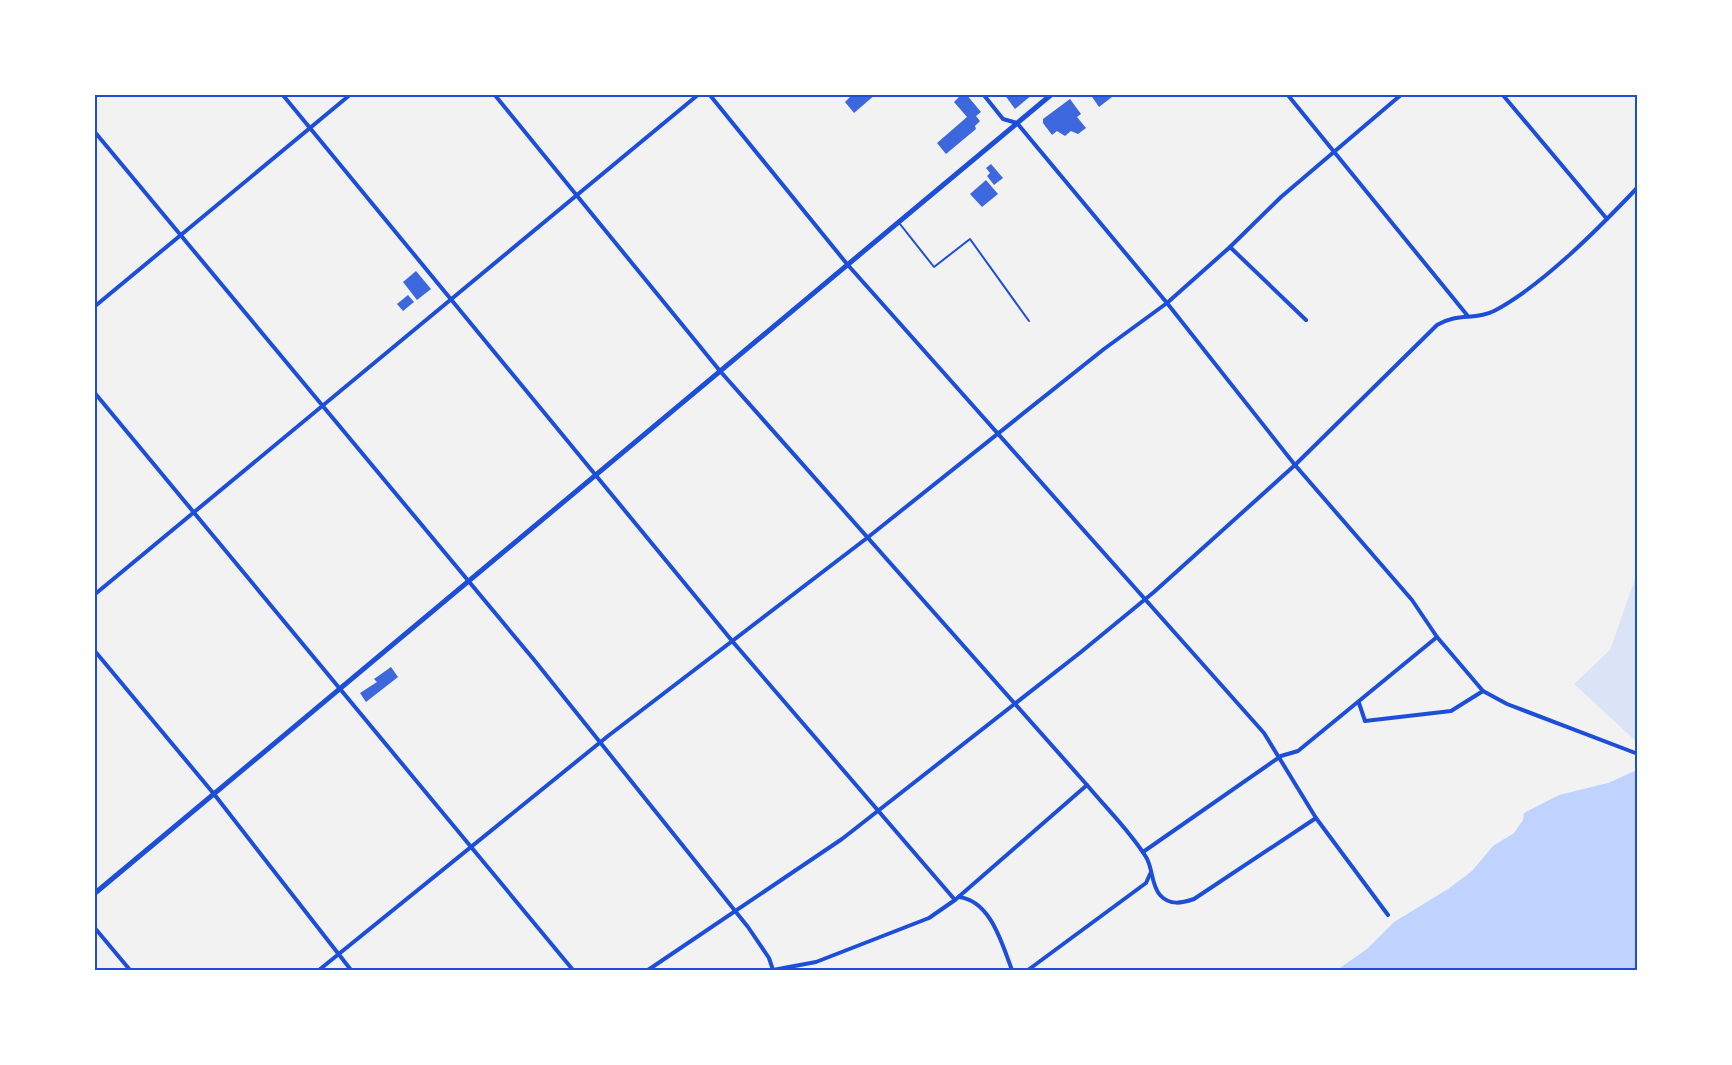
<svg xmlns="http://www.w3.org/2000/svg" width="1732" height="1065" font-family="Literata,serif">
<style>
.green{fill:#dbe4f7}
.water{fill:#bfd3fe}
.building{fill:#3d67dc}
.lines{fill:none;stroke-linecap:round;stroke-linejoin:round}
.service{stroke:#1d4ed8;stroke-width:2}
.minor{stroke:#1d4ed8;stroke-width:4}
.secondary{stroke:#1d4ed8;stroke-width:5}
.neatline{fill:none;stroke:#1d4ed8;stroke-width:2}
</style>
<rect width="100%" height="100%" fill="#f2f2f2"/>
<path class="green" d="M1637,573V742L1574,684L1610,650Z"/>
<path class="water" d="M1637,770V970H1337L1367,949L1394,922L1448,889L1472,871L1493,846L1514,833L1523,820L1524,813L1559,795L1608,783Z"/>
<g class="building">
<path d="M853,94H876L854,113L845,102Z"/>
<path d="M962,94H966L981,112L976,116L980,121L975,126L976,129L946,154L937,143L967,117L954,102Z"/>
<path d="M1004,94H1033L1015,109Z"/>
<path d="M1090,94H1110L1112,97L1099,107Z"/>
<path d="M1070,99L1081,114L1077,117L1086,128L1078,134L1071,131L1065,136L1057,131L1052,135L1043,123V119Z"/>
<path d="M991,164L1003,178L994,185L987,176L990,173L986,168Z"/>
<path d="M986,180L998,194L982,207L970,194Z"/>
<path d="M416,271L431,289L417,300L403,282Z"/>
<path d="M408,295L414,302L403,311L397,304Z"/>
<path d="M391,667L398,677L366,702L360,693L377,682L374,679Z"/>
</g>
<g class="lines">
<path class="service" d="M900,224L934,267L970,239L1029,321"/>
<g class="minor">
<path d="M282,94L733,642L955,900"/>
<path d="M494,94L720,371L1087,785C1106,808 1130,831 1146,857C1153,868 1151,885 1160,895C1170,906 1182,903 1194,899L1316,818"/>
<path d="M709,94L847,264L1264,733L1316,818L1388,915"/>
<path d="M983,94L1003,119L1017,123L1167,303L1295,465L1412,600L1437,637L1483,691L1507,704L1638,754"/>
<path d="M1287,94L1467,315"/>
<path d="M1502,94L1607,219"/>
<path d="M94,131L535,661L748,927L769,958L773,970"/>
<path d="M1230,247L1306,320"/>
<path d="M94,307L351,94"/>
<path d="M94,392L573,970"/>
<path d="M94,595L699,94"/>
<path d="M94,650L214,794L351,970"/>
<path d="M1359,703L1365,721L1451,711L1483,691"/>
<path d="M1143,852L1281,756L1298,751L1437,637"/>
<path d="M959,897C991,901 1002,944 1012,970"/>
<path d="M94,927L130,970"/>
<path d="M319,970L608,736L867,538L1104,349L1167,303L1230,247L1281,197L1402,94"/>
<path d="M648,970L842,839L1081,652L1154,592L1295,465L1437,325C1459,312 1474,321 1494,311C1542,286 1600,227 1638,187"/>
<path d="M773,970L816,962L929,918L955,900L1087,785"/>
<path d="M1028,970L1146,883L1151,872"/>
</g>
<path class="secondary" d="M94,894L1052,94"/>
</g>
<rect width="1732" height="1065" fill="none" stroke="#ffffff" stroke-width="192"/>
<rect x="96" y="96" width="1540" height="873" class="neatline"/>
</svg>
